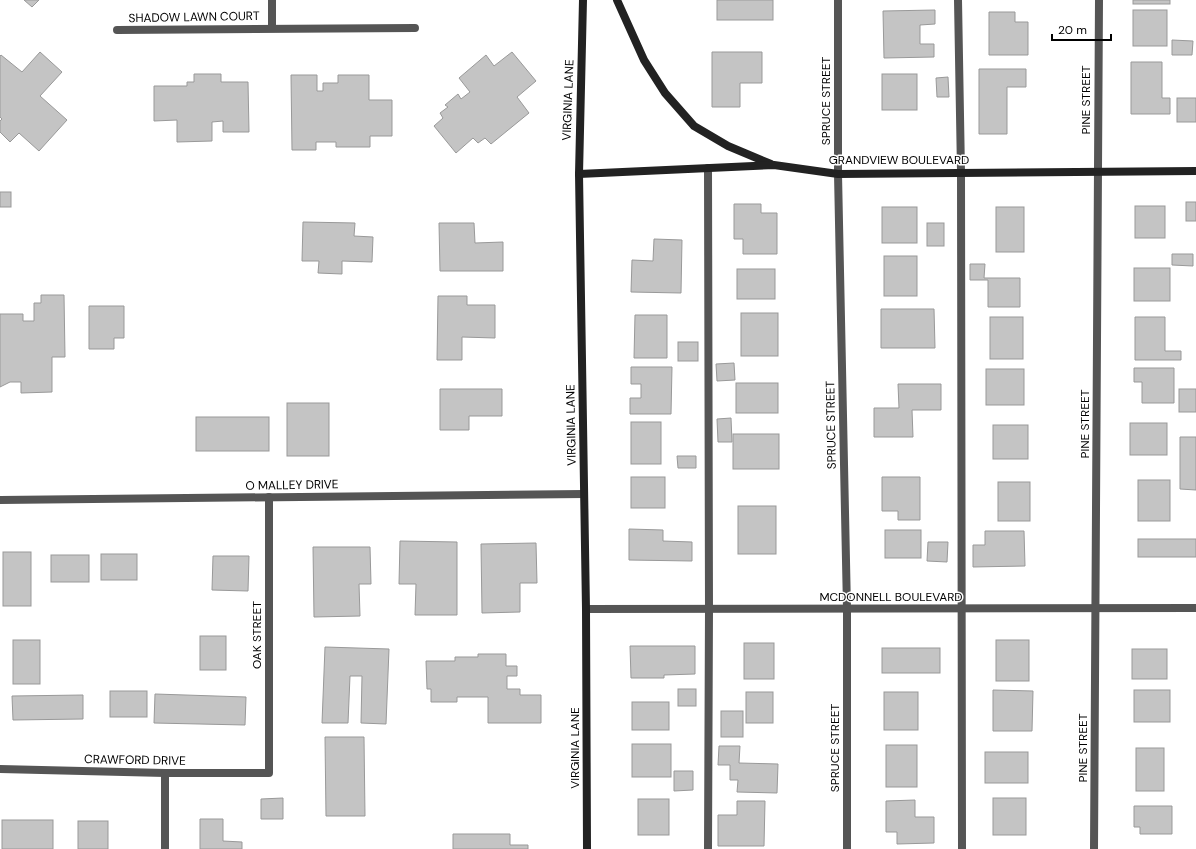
<svg xmlns="http://www.w3.org/2000/svg" width="1196" height="849" font-family="'DM Sans',sans-serif">
<style>
.building{fill:#c4c4c4;stroke:#999}
.lines{fill:none;stroke-linecap:round;stroke-linejoin:round}
.lane{stroke:#555;stroke-width:8}
.street{stroke:#555;stroke-width:8}
.secondary{stroke:#222;stroke-width:8}
.labels{text-anchor:middle;stroke-width:3;stroke-linejoin:round;paint-order:stroke}
.street-label{font-size:12px;fill:#000;stroke:#fff}
</style>
<rect width="100%" height="100%" fill="#fff"/>
<g class="building">
<path d="M24,0H39L32,7Z"/>
<rect x="717" y="0" width="56" height="20"/>
<rect x="1133" y="0" width="37" height="4"/>
<path d="M935,10V24L920,25V44H934V57L884,58L883,11Z"/>
<rect x="1133" y="10" width="34" height="36"/>
<path d="M989,12H1015V22H1028V55H989Z"/>
<path d="M1172,40L1193,41L1192,55H1172Z"/>
<path d="M40,52L62,72L40,96L67,120L39,151L19,133L10,142L0,132V121L2,119L0,117V56L1,55L22,72Z"/>
<path d="M512,52L536,81L517,97L529,113L491,144L485,138L478,143L473,138L456,153L434,126L443,118L440,113L448,107L445,105L458,94L461,99L470,92L459,78L486,55L494,66Z"/>
<path d="M712,52H762V83H740V107H712Z"/>
<path d="M1131,62H1162V98H1170V114H1131Z"/>
<path d="M979,69H1026V87H1007V134H979Z"/>
<path d="M194,74H221V82H248L249,132H223V121L212,122V141L177,142V120L154,121V86H187V82H194Z"/>
<rect x="882" y="74" width="35" height="36"/>
<path d="M291,75H317V91H323V83H338V75H369V100H392V136H370V147H336V142H316V150H292Z"/>
<path d="M948,77L949,97H937L936,78Z"/>
<rect x="1177" y="98" width="19" height="24"/>
<rect x="0" y="192" width="11" height="15"/>
<rect x="1186" y="202" width="10" height="19"/>
<path d="M734,204H761V213H777V254H743V239H734Z"/>
<rect x="1135" y="206" width="30" height="32"/>
<rect x="882" y="207" width="35" height="36"/>
<rect x="996" y="207" width="28" height="45"/>
<path d="M303,222L355,223L354,236L373,237L372,262L342,261V274L318,273L319,261H302Z"/>
<path d="M439,223H474L475,243L503,242V271H440Z"/>
<rect x="927" y="223" width="17" height="23"/>
<path d="M654,239L682,240L681,293L631,292L632,260L653,261Z"/>
<path d="M1172,254H1193V266L1172,265Z"/>
<rect x="884" y="256" width="33" height="40"/>
<path d="M970,264H985L984,278H1020V307H988V280H970Z"/>
<rect x="1134" y="268" width="36" height="33"/>
<rect x="737" y="269" width="38" height="30"/>
<path d="M41,295H64L65,357H52V392L21,393V382H10L0,387V314H23V321H34V303H41Z"/>
<path d="M438,296H467V305H495V338L462,337V360H437Z"/>
<path d="M89,306H124V338H114V349H89Z"/>
<path d="M881,309H934L935,348H881Z"/>
<rect x="741" y="313" width="37" height="43"/>
<path d="M635,315H667V358H634Z"/>
<rect x="990" y="317" width="33" height="42"/>
<path d="M1135,317H1165V351H1181V360H1135Z"/>
<rect x="678" y="342" width="20" height="19"/>
<path d="M734,363L735,380L717,381L716,364Z"/>
<path d="M631,367H672L671,414H630V398H641V384H631Z"/>
<path d="M1134,368H1174V403H1142V382H1134Z"/>
<rect x="986" y="369" width="38" height="36"/>
<rect x="736" y="383" width="42" height="30"/>
<path d="M898,384H941V410H912L913,437H874V408H899Z"/>
<path d="M440,389H502V416H469V430H440Z"/>
<rect x="1179" y="389" width="17" height="23"/>
<rect x="287" y="403" width="42" height="53"/>
<rect x="196" y="417" width="73" height="34"/>
<path d="M731,418L732,442H718L717,419Z"/>
<rect x="631" y="422" width="30" height="42"/>
<rect x="1130" y="423" width="37" height="32"/>
<rect x="993" y="425" width="35" height="34"/>
<rect x="733" y="434" width="46" height="35"/>
<path d="M1180,437H1196V490L1180,489Z"/>
<path d="M677,456H696V468H678Z"/>
<rect x="631" y="477" width="34" height="31"/>
<path d="M882,477H920V520H898V511H882Z"/>
<rect x="1138" y="480" width="32" height="41"/>
<rect x="998" y="482" width="32" height="39"/>
<rect x="738" y="506" width="38" height="48"/>
<path d="M629,529L663,530V541L692,542V561L629,560Z"/>
<rect x="885" y="530" width="36" height="28"/>
<path d="M985,531H1024L1025,566L973,567V545H985Z"/>
<rect x="1138" y="539" width="58" height="18"/>
<path d="M400,541L457,542V615H415L416,584H399Z"/>
<path d="M928,542H948L947,562L927,561Z"/>
<path d="M536,543L537,583H520V612L482,613L481,544Z"/>
<path d="M313,547H370L371,584H359L360,616L314,617Z"/>
<rect x="3" y="552" width="28" height="54"/>
<rect x="101" y="554" width="36" height="26"/>
<rect x="51" y="555" width="38" height="27"/>
<path d="M213,556H249L248,591L212,590Z"/>
<rect x="200" y="636" width="26" height="34"/>
<rect x="13" y="640" width="27" height="44"/>
<rect x="996" y="640" width="33" height="41"/>
<rect x="744" y="643" width="30" height="36"/>
<path d="M630,646H695V674L664,675V678H631Z"/>
<path d="M325,647L389,649L386,724L361,723L362,676H350L348,723H322Z"/>
<rect x="882" y="648" width="58" height="25"/>
<rect x="1132" y="649" width="35" height="30"/>
<path d="M478,654H506V666H517V676H507V689H520V695H541V723H488V697H457V702H431V689H427L426,661H455V657H478Z"/>
<rect x="678" y="689" width="18" height="17"/>
<path d="M993,690L1033,691L1032,731H993Z"/>
<rect x="1134" y="690" width="36" height="32"/>
<rect x="110" y="691" width="37" height="26"/>
<rect x="746" y="692" width="27" height="31"/>
<rect x="884" y="692" width="34" height="38"/>
<path d="M155,694L246,697L245,725L154,723Z"/>
<path d="M83,695V719L13,720L12,696Z"/>
<rect x="632" y="702" width="37" height="28"/>
<rect x="721" y="711" width="22" height="26"/>
<path d="M325,737H364L365,816H326Z"/>
<rect x="632" y="744" width="39" height="33"/>
<rect x="886" y="745" width="31" height="42"/>
<path d="M719,746H740L739,763L778,764L777,793L737,792L738,780H730V765H718Z"/>
<rect x="1136" y="748" width="28" height="43"/>
<rect x="985" y="752" width="43" height="31"/>
<path d="M674,771H693V790L674,791Z"/>
<path d="M283,798V819H261V799Z"/>
<rect x="993" y="798" width="33" height="37"/>
<rect x="638" y="799" width="31" height="36"/>
<path d="M915,800V817H934V843L897,844V832H886V801Z"/>
<path d="M737,801H765L764,846H718V815H737Z"/>
<path d="M1134,806H1172V834H1140V827H1134Z"/>
<path d="M200,819H223V841L242,842V849H200Z"/>
<rect x="2" y="820" width="51" height="29"/>
<rect x="78" y="821" width="30" height="28"/>
<path d="M453,834H510V845H528V849H453Z"/>
</g>
<g class="lines">
<g class="lane">
<path d="M958,0L961,172L962,849"/>
<path d="M708,849L709,609L708,168"/>
</g>
<g class="street">
<path d="M272,0V28"/>
<path d="M838,0V174L847,609V849"/>
<path d="M117,30L415,28"/>
<path d="M0,500L584,494"/>
<path d="M586,609L1196,608"/>
<path d="M0,769L165,773H269V497"/>
<path d="M165,773V849"/>
<path d="M1094,849L1099,0"/>
</g>
<g class="secondary">
<path d="M583,0L579,174L586,609L587,849"/>
<path d="M617,0L644,60L665,93L694,126L728,146L771,164"/>
<path d="M579,174L774,165L838,174L1196,171"/>
</g>
</g>
<g class="labels">
<g class="street-label">
<text transform="translate(194 17) rotate(-1)" y="4">SHADOW LAWN COURT</text>
<text transform="translate(568 100) rotate(-88)" y="4">VIRGINIA LANE</text>
<text transform="translate(1086 100) rotate(-90)" y="4">PINE STREET</text>
<text transform="translate(826 101) rotate(-90)" y="4">SPRUCE STREET</text>
<text x="899" y="164">GRANDVIEW BOULEVARD</text>
<text transform="translate(1085 424) rotate(-90)" y="4">PINE STREET</text>
<text transform="translate(571 425) rotate(-91)" y="4">VIRGINIA LANE</text>
<text transform="translate(831 425) rotate(-91)" y="4">SPRUCE STREET</text>
<text transform="translate(292 485) rotate(-1)" y="4">O MALLEY DRIVE</text>
<text x="891" y="601">MCDONNELL BOULEVARD</text>
<text transform="translate(257 635) rotate(-90)" y="4">OAK STREET</text>
<text transform="translate(575 748) rotate(-90)" y="4">VIRGINIA LANE</text>
<text transform="translate(835 748) rotate(-90)" y="4">SPRUCE STREET</text>
<text transform="translate(1083 748) rotate(-90)" y="4">PINE STREET</text>
<text transform="translate(135 760) rotate(1)" y="4">CRAWFORD DRIVE</text>
</g>
</g>
<path d="M1052 34v6h59v-6" fill="none" stroke="#000000" stroke-width="2"/>
<text x="1058" y="34" font-size="12" fill="#000000" stroke="#ffffff" stroke-width="3" paint-order="stroke">20 m</text>
</svg>
